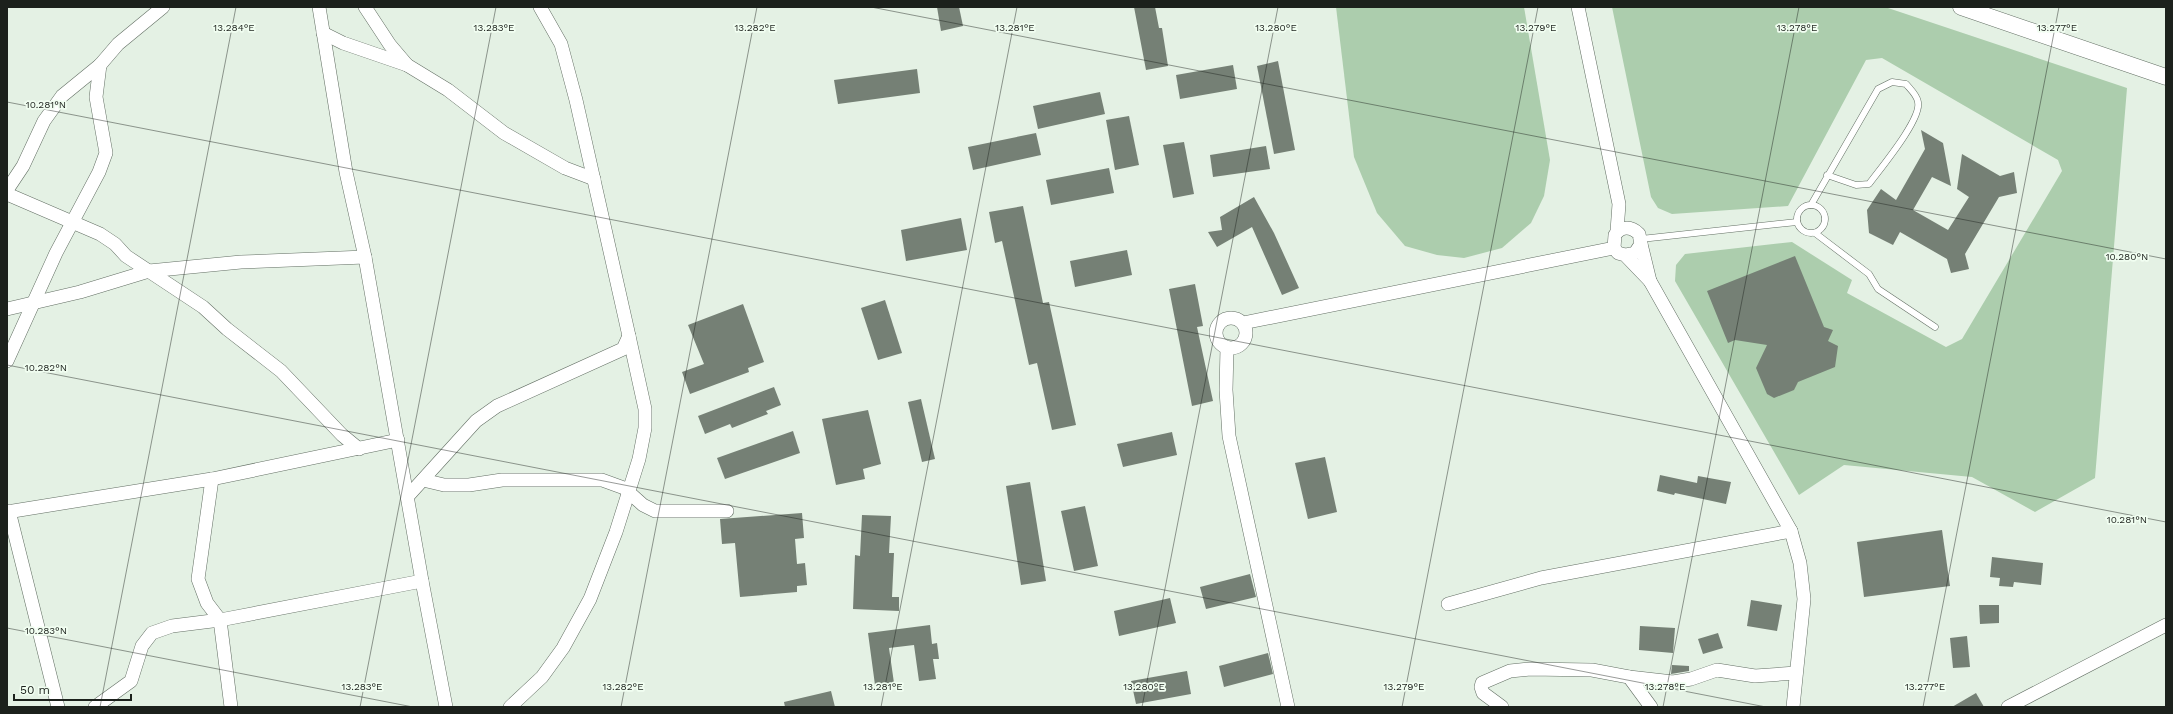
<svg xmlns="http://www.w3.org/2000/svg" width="2173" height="714" font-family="'Work Sans',sans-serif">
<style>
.green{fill:#accdad}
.building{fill:#758075}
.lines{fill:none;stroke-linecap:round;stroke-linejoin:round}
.service-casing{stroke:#636f64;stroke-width:7}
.minor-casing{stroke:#636f64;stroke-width:14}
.tertiary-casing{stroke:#636f64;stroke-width:17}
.service{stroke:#fff;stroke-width:6}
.minor{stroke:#fff;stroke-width:13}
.tertiary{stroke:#fff;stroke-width:16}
.ticks{fill:none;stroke:#1c211c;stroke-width:1;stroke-opacity:0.45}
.ticks-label{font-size:10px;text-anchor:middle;fill:#1c211c;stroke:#f1fef1;stroke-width:3.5;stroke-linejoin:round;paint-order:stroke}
</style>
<rect width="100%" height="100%" fill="#e4f1e4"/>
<g class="green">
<path d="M1336,7H1524L1550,160L1544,196L1531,223L1502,248L1464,258L1437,255L1405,246L1377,213L1354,157Z"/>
<path d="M1612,7H1885L2127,88L2095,478L2035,512L1972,477L1844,465L1799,495L1675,281L1676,265L1685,254L1792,242L1852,280L1847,293L1946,347L1962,339L2062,171L2058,160L1882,58L1866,60L1788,206L1672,214L1658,208L1651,197Z"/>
</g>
<g class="building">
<path d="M937,7H959L963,26L941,31Z"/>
<path d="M1134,7H1155L1159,28H1162L1168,66L1146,70Z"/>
<path d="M1278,61L1295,150L1274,154L1257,66Z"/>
<path d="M1233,65L1237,89L1180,99L1176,75Z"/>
<path d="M917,69L920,93L838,104L834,80Z"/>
<path d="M1100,92L1105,114L1038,129L1033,106Z"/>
<path d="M1129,116L1139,165L1115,170L1106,120Z"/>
<path d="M1921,130L1943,143L1951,186L1932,177L1913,210L1948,230L1969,197L1957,189L1962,154L2000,176L2014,172L2017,193L1999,197L1965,254L1969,269L1951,273L1947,259L1900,232L1893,245L1869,233L1867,210L1881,189L1896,200L1925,149Z"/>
<path d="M1036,133L1041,155L973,170L968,147Z"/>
<path d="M1184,142L1194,194L1173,198L1163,145Z"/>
<path d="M1266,146L1270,169L1213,177L1210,155Z"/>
<path d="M1109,168L1114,193L1051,205L1046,180Z"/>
<path d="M1254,197L1274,233L1299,288L1282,295L1252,227L1217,247L1208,232L1222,230L1220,217Z"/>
<path d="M1023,206L1043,303L1049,302L1076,425L1052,430L1037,363L1029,365L1002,241L995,243L989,212Z"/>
<path d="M961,218L967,250L906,261L901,230Z"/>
<path d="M1127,250L1132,275L1075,287L1070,261Z"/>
<path d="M1795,256L1824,327L1833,330L1828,341L1838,346L1835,367L1798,382L1794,390L1774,398L1767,394L1756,368L1767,345L1735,340L1728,343L1707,291Z"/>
<path d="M1195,284L1203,326L1197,327L1213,401L1192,406L1169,289Z"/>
<path d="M885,300L902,353L878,360L861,308Z"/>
<path d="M743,304L764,362L748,368L749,372L690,394L682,372L704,364L688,325Z"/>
<path d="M774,387L781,405L766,411L768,414L732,428L730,424L705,434L698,416Z"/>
<path d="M921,399L935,459L922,462L908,402Z"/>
<path d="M868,410L881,464L863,469L865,479L836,485L822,419Z"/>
<path d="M793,431L800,453L725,479L717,458Z"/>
<path d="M1172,432L1177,455L1123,467L1117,444Z"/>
<path d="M1325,457L1337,512L1308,519L1295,463Z"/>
<path d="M1660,475L1697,483L1698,476L1731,482L1726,504L1675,493L1674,495L1657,491Z"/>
<path d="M1030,482L1046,581L1021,585L1006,486Z"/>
<path d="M1085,506L1098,566L1074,571L1061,511Z"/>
<path d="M802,513L804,538L795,539L797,564L805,563L807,585L797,586V592L740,597L735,543L722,544L720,519Z"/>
<path d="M862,515L891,516L889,553H894L892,597H899V611L853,609L855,555L860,556Z"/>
<path d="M1942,530L1950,586L1864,597L1857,542Z"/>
<path d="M1992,557L2043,563L2041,585L2014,582L2013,587L1999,586L2000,578L1990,577Z"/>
<path d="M1250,574L1256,597L1206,609L1200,587Z"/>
<path d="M1170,598L1176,623L1119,636L1114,611Z"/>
<path d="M1751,600L1782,605L1777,631L1747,626Z"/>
<path d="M1979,605H1999V623L1980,624Z"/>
<path d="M930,625L932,644L937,643L939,659H933L936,679L919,681L914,645L889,648L894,683L875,685L868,633Z"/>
<path d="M1640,626L1675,628L1673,653L1639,650Z"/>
<path d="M1718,633L1723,648L1703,654L1698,639Z"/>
<path d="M1967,636L1970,667L1953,668L1950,638Z"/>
<path d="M1268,653L1273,674L1224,687L1219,666Z"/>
<path d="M1672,665L1689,666V671L1671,674Z"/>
<path d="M1187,671L1191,694L1136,704L1131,681Z"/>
<path d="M831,691L835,707H785L784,702Z"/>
<path d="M1976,693L1984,707H1952Z"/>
</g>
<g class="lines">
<defs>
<g id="service">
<circle cx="1811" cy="219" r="14"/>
<path d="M1811,205L1878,89L1892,82L1906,84C1911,90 1917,95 1918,102C1922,119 1880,169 1869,184L1856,185L1827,175"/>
<path d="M1815,233L1869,274L1878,289L1935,327"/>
<path d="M1641,239L1797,222"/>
</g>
<g id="minor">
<path d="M319,7L346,172L365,257L422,581L446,707"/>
<path d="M365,7L390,45L407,65L448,90L504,133L565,168L594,179"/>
<path d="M1578,7L1619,204L1617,231"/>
<path d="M323,33L343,43L407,65"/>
<path d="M7,190L23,166L44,121L62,96L100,65L118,44L163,7"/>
<path d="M7,194L100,234L115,244L126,256L203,307L227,329L281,371L342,435L359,449"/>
<path d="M1641,244L1650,281"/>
<path d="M1625,255L1635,253L1641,244L1639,234C1631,226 1621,226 1615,235L1614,248L1618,253L1625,255L1650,281L1791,531L1800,563L1804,599L1793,707"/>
<path d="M7,309L80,292L149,271L241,262L365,257"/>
<circle cx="1231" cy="333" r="15"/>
<path d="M1243,323L1614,248"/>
<path d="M1227,348L1226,390L1229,436L1288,707"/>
<path d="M7,361L56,253L99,172L106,153L96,97L100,65"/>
<path d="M212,479L198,579L207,603L220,620L231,707"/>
<path d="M423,480L444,485H469L502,480H602L624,488L643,505L655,511H727"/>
<path d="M408,496L476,421L497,406L623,349L629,336"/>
<path d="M9,511L58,707"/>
<path d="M7,512L212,479L398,440"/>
<path d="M1448,604L1541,578L1791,531"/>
<path d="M1629,677L1651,707"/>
<path d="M95,707L131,681L142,646L152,633L172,626L220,620L422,581"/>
<path d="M510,707L542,677L563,648L590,599L616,532L639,459L645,428V409L629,336L576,100L561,44L540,7"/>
<path d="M1502,707L1483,693L1481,687L1482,683L1510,671L1530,669L1592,670L1629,677L1673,682L1691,679L1717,670L1755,676L1796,673"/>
<path d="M2008,707L2166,625"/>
</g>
<path id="tertiary" d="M1961,7L2166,77"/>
</defs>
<use href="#service" class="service-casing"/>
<use href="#minor" class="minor-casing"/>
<use href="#tertiary" class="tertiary-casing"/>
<use href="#service" class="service"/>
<use href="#minor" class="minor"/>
<use href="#tertiary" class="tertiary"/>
</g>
<path class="ticks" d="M871,7L2166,259M7,102L2166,522M7,365L1766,707M7,628L413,707M100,707L236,7M360,707L496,7M621,707L757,7M881,707L1017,7M1142,707L1278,7M1402,707L1538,7M1663,707L1799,7M1923,707L2059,7"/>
<g class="ticks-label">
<text x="234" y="31">13.284°E</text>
<text x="494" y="31">13.283°E</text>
<text x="755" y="31">13.282°E</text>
<text x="1015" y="31">13.281°E</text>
<text x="1276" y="31">13.280°E</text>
<text x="1536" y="31">13.279°E</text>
<text x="1797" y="31">13.278°E</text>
<text x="2057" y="31">13.277°E</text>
<text x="46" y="108">10.281°N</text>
<text x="2127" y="260">10.280°N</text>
<text x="46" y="371">10.282°N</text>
<text x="2127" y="523">10.281°N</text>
<text x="46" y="634">10.283°N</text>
<text x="362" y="690">13.283°E</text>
<text x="623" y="690">13.282°E</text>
<text x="883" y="690">13.281°E</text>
<text x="1144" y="690">13.280°E</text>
<text x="1404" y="690">13.279°E</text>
<text x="1665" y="690">13.278°E</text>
<text x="1925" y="690">13.277°E</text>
</g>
<rect width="2173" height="714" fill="none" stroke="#1c211c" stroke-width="16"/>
<path d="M14 694v6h117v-6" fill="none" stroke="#1c211c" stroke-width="2"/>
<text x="20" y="694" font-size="12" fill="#1c211c" stroke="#f1fef1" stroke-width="3" paint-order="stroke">50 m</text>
</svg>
